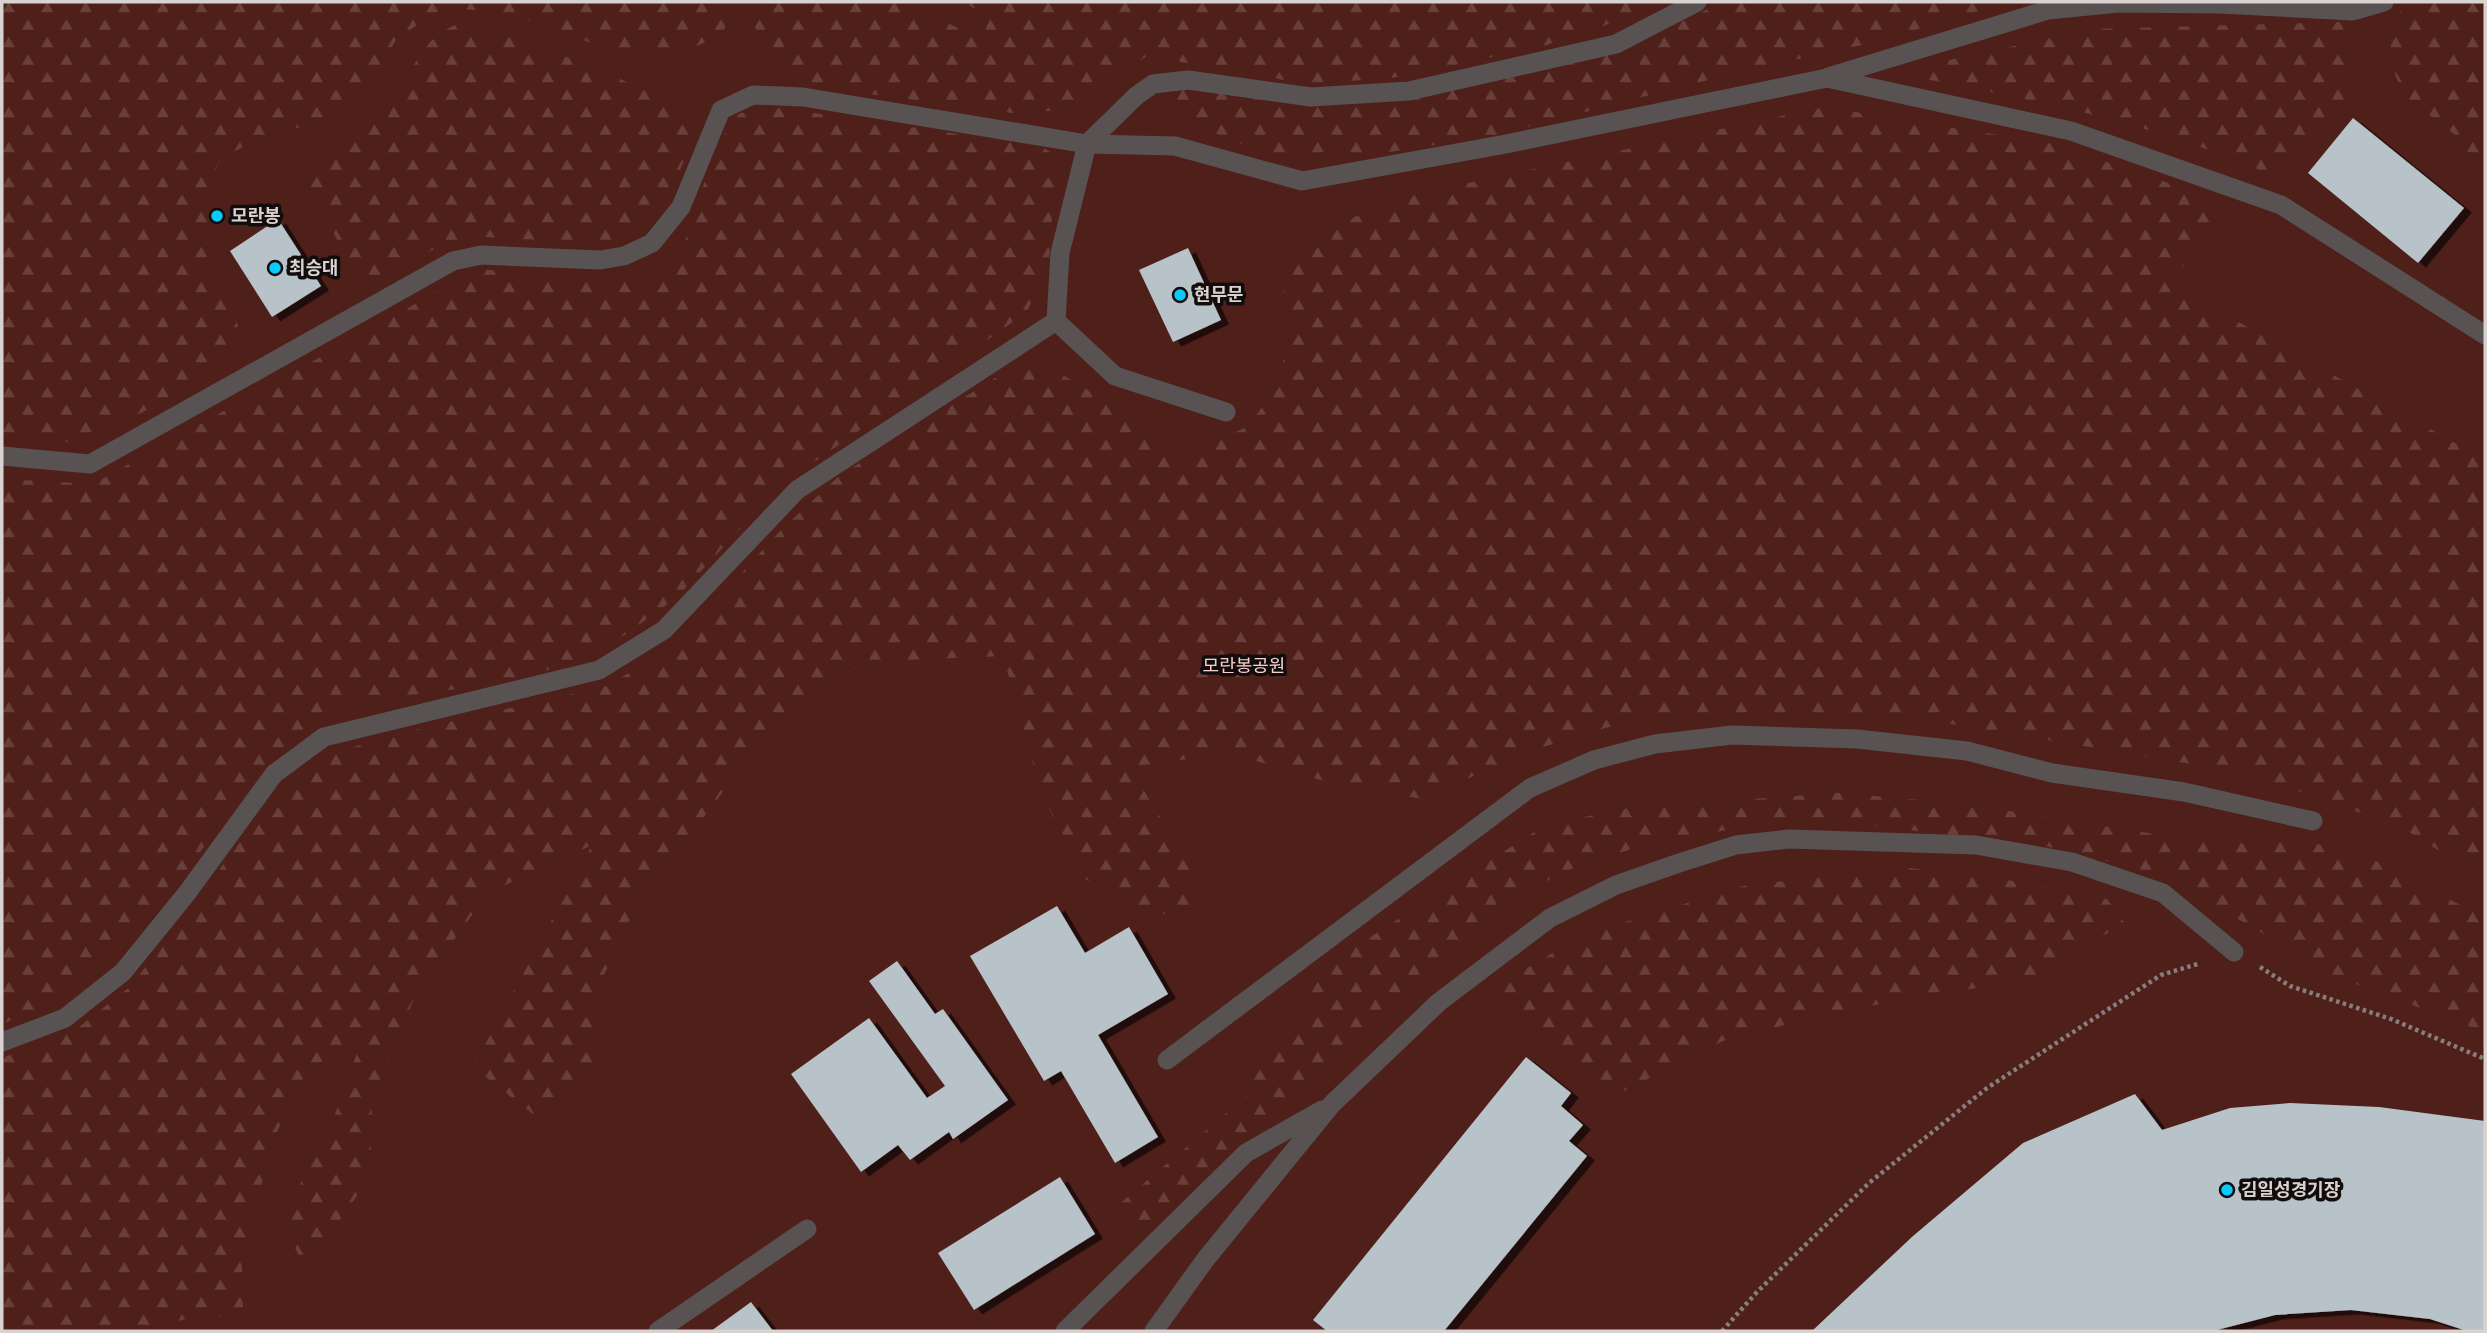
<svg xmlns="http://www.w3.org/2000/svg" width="2487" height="1333" font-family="Signika,'Noto Sans KR',sans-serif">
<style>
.green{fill:#4f1f1a}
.forest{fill:url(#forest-firs)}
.building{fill:#b7c3c8;filter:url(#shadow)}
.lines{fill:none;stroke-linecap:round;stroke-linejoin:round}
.path{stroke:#877f7e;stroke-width:4.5;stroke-dasharray:3.5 3.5;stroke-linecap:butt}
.service{stroke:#585352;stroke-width:19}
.poi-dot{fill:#09cafa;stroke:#120d0d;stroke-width:2.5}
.labels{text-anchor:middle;stroke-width:7;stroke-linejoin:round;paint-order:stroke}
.poi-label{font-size:18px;font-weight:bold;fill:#d9d2d1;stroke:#120d0d;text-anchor:start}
.park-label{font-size:18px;fill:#fbd0c9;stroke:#120d0d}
</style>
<defs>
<pattern id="forest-firs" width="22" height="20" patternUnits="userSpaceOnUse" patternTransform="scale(1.75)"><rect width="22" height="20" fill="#4f1f1a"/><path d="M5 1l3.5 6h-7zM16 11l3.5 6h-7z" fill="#683f3a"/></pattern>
<filter id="shadow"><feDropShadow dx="8" dy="4.5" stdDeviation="0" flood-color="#0009"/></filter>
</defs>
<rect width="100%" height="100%" fill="#2c2321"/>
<rect class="green" x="2" y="2" width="2483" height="1329"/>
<g class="forest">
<path d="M2,2H723L731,12L722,35L671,57L591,43L510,14L446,7L397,38L368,90L310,124L259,139L221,158L208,184L211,271L238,325L227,358L210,378L82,443L2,437Z"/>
<path d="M744,2H905L956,27L986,30L988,16L963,2H1659L1594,30L1540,47L1392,78L1307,84L1147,56L1068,110L1012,113L803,85L772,65Z"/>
<path d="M1715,2H2009L1875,42L1739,72L1492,136L1319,163L1266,154L1217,134L1168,101V86H1196L1312,107L1413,99L1623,49L1708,9Z"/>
<path d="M2405,2H2485V192L2463,141L2404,96L2390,62L2392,29Z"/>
<path d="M2343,22L2350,104L2278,178C2157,123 2035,100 1904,75L1930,64L2093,29Z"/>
<path d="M455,25L515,37L606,72L669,102L697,130L669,196L644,225L606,244L485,237L445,243L362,289L307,181V161C338,143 367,129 390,102C415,73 416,43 455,25Z"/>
<path d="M1824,107L2054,144L2180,187L2236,217L2167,282L2480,457L2485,455V879L2401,827L2246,773L1921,719L1645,716L1530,751L1422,799L1324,781L1229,753L1131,767L1151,803L1195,868L1190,914H1152L1085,879L1042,795L1003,656L863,662L759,745L637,904L599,986L595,1071L533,1114L473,1067L592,845L488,893L417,991L372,1102L370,1177L306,1269L281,1221L333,1120L362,1039L307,1070L272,1142L242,1262L243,1314L187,1319L129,1331H2V1058L74,1031L131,986L284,784L330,756L378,738L607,686L675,645L781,530L839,476L1011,368L1040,362L1085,388L1162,448L1196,452L1248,426L1278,386L1287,344L1283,278L1320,232L1398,198Z"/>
<path d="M779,108L1040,146L1056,155L1049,262L1027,312L779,487L676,598L597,655L504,683L348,703L313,720L268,761L174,887L113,959L57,1003L2,1024V479L93,484L467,275L483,269C521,274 647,296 672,264C685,248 691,224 697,205C708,172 717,140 740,113Z"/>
<path d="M1837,793L1958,803L2224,845L2293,837L2374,860L2485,918V1032L2339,978L2163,875L2041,845L1803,818L1652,842L1557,874L1435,959L1313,1075L1144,1229L1116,1207L1250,1093L1244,1074L1318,1016L1297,984L1545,825L1628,808Z"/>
<path d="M1901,867L2003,879L2107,899L2124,922L2042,977L1834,1012L1723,1041L1604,1101L1490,990L1583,935L1743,886Z"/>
</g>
<g class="building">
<path d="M2353,118L2464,208L2418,263L2308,173Z"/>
<path d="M278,219L321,286L272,317L230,251Z"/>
<path d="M1188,248L1221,320L1173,342L1139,270Z"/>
<path d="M1057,906L1085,953L1129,927L1168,994L1098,1035L1158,1137L1115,1163L1061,1071L1044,1081L970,956Z"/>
<path d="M897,961L935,1014L943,1009L1008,1100L953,1139L949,1132L910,1160L898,1145L861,1172L791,1074L869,1018L927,1098L945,1086L869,981Z"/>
<path d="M1526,1057L1571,1093L1561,1106L1583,1125L1569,1141L1587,1156L1444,1331H1327L1313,1320Z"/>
<path d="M2135,1094L2162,1130L2230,1108L2290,1103L2379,1107L2485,1121V1331H2467L2430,1319L2351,1310L2275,1315L2213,1331H1812L1913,1236L2023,1143Z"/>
<path d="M1060,1177L1095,1234L974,1310L938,1253Z"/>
<path d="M751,1302L773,1331H711Z"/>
</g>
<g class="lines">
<g class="path">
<path d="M2260,967L2290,986L2391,1019L2485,1059"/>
<path d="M1722,1331L1757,1292L1869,1183L1987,1088L2161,975L2198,964"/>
</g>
<g class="service">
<path d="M1828,77L2048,10L2118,3L2221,4L2353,11L2384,2"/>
<path d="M1226,412L1115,376L1056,321L1060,253L1087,144L1136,96L1153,84L1188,80L1311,97L1409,91L1616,44L1697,2"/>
<path d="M2,456L90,464L453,261L481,255L600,260L624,256L652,243L681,207L721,110L753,95L803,97L1087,144L1175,146L1302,181L1506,144L1827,78L2071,131L2281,205L2485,335"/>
<path d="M2,1042L65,1018L123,972L187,893L274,774L324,737L599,670L664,630L797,490L1056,321"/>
<path d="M1167,1060L1530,788L1594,760L1655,744L1732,735L1857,739L1967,751L2052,773L2184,792L2313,821"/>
<path d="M658,1331L807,1229"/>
<path d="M1065,1331L1246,1153L1322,1110"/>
<path d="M1154,1331L1205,1260L1332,1104L1439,1002L1550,918L1616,885L1679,863L1736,845L1789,839L1976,845L2072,862L2163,893L2234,952"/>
</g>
</g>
<g class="poi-dot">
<circle cx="217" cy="216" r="7"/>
<circle cx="275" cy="268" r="7"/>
<circle cx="1180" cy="295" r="7"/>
<circle cx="2227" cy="1190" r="7"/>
</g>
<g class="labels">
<g class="poi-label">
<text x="231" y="222">모란봉</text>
<text x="289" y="274">최승대</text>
<text x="1194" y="301">현무문</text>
<text x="2241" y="1196">김일성경기장</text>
</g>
<g class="park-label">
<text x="1244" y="672">모란봉공원</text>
</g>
</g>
<rect width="2487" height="1333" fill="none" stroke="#d9d2d1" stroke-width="7"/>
</svg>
